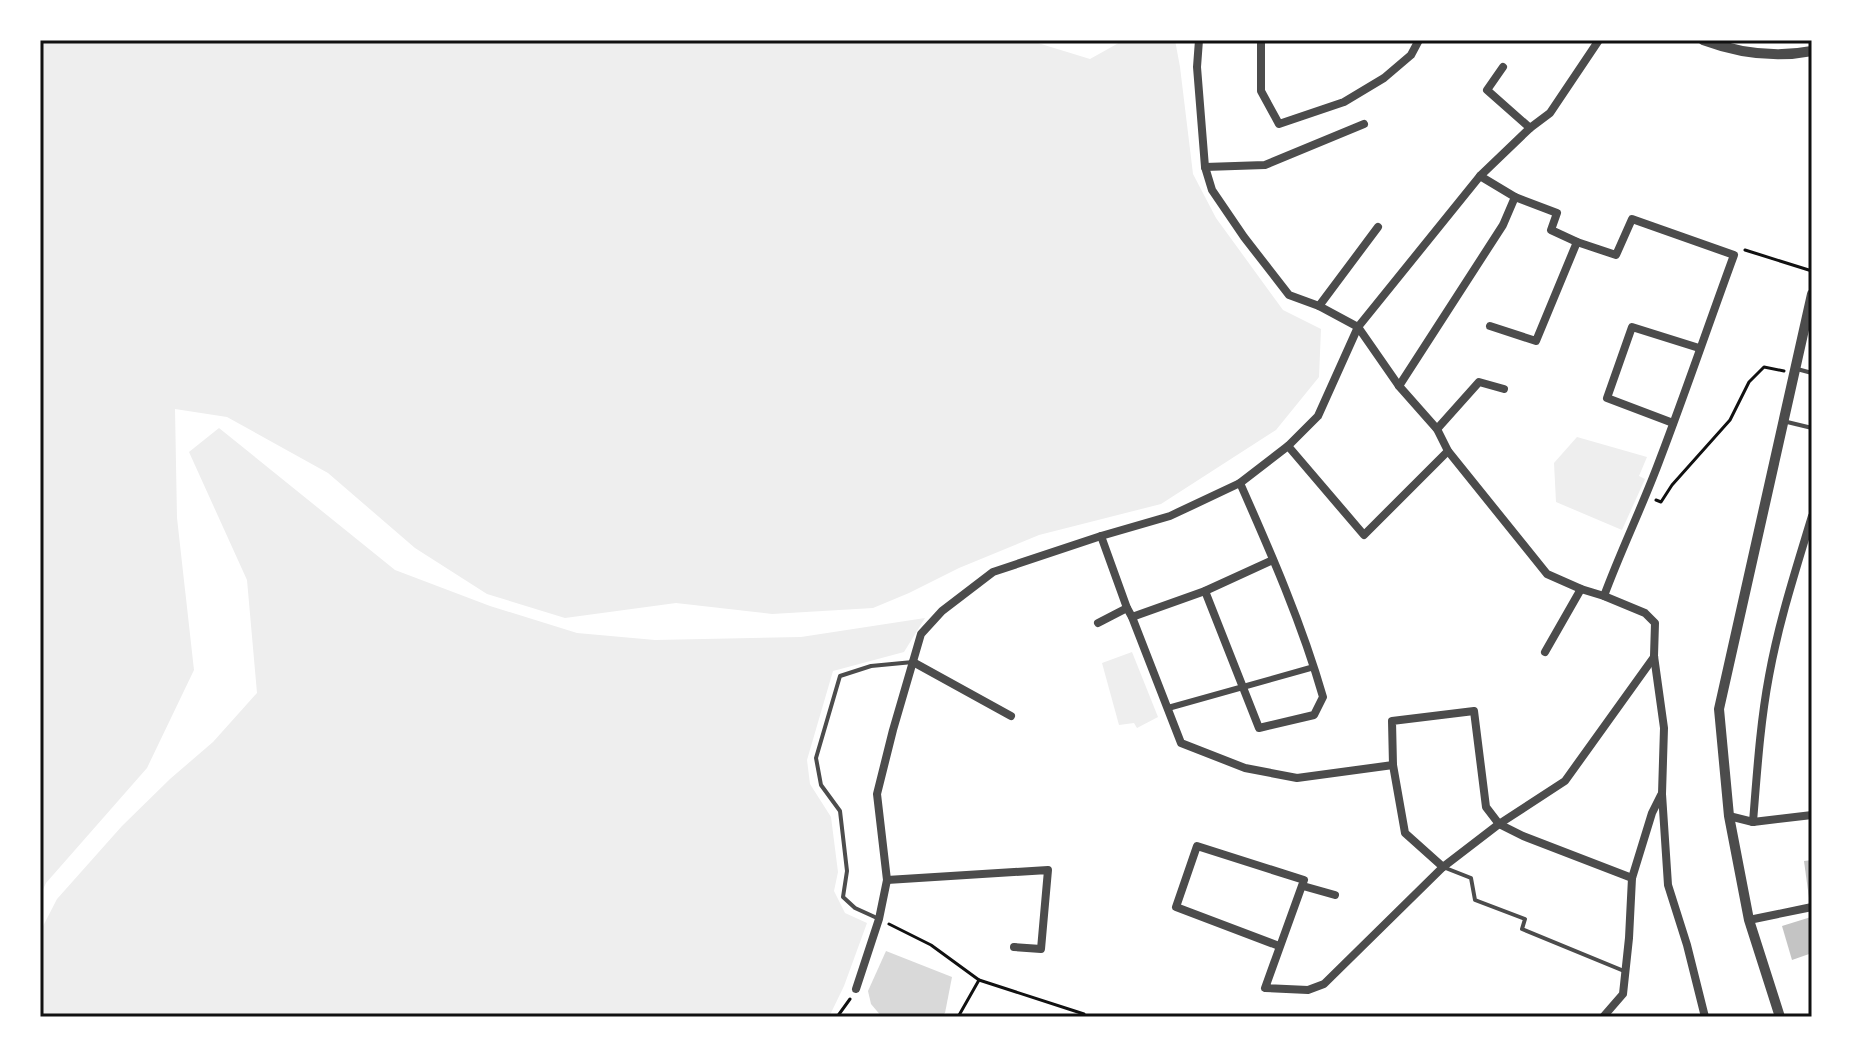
<svg xmlns="http://www.w3.org/2000/svg" width="1852" height="1057" font-family="Signika,sans-serif">
<style>
.green{fill:#eee}
.water{fill:#d9d9d9}
.building{fill:#c4c4c4}
.lines{fill:none;stroke-linecap:round;stroke-linejoin:round}
.path{stroke:#111;stroke-width:3}
.service{stroke:#4c4c4c;stroke-width:4}
.pedestrian{stroke:#4c4c4c;stroke-width:6}
.minor{stroke:#4c4c4c;stroke-width:8}
.tertiary{stroke:#4c4c4c;stroke-width:10}
.neatline{fill:none;stroke:#111;stroke-width:3}
</style>
<rect width="100%" height="100%" fill="#fff"/>
<g class="green">
<path d="M40,40H1028L1090,59L1124,40H1175L1180,67L1193,174L1216,218L1283,310L1321,329L1319,377L1276,430L1161,504L1039,535L959,568L909,593L873,608L772,614L676,603L565,618L487,594L415,548L328,473L227,417L175,409L177,518L194,670L147,768L46,883L40,896Z"/>
<path d="M219,428L395,570L490,606L577,633L655,640L801,637L925,618L904,652L833,671L807,760L810,784L831,817L838,872L834,891L845,913L867,923L844,986L829,1017H40V932L57,899L122,826L170,779L213,742L257,693L247,580L189,452Z"/>
<path d="M1577,437L1647,457L1639,476L1645,479L1622,530L1556,502L1554,463Z"/>
<path d="M1132,652L1158,717L1137,728L1134,723L1119,725L1102,663Z"/>
</g>
<path class="water" d="M886,951L952,977L945,1013L940,1017H882L871,1004L868,991Z"/>
<g class="building">
<path d="M1812,860V898H1809L1804,861Z"/>
<path d="M1811,917L1812,953L1792,960L1782,926Z"/>
</g>
<g class="lines">
<g class="path">
<path d="M1745,250L1812,271"/>
<path d="M1656,500L1661,502L1672,485L1730,420L1749,382L1764,367L1784,371"/>
<path d="M889,924L931,945L979,980L958,1017"/>
<path d="M979,980L1084,1014L1086,1017"/>
<path d="M837,1017L850,999"/>
</g>
<g class="service">
<path d="M1797,369L1812,373"/>
<path d="M1783,421L1812,428"/>
<path d="M1443,867L1471,878L1475,900L1525,919L1522,929L1624,971"/>
<path d="M877,918L855,908L843,897L847,871L840,811L821,785L816,758L840,676L871,666L913,662"/>
</g>
<path class="pedestrian" d="M1168,708L1314,667"/>
<g class="minor">
<path d="M1199,40L1197,67L1205,167L1212,190L1244,237L1289,295L1319,306L1358,327L1399,386L1437,429L1448,451L1547,574L1581,589L1604,596L1645,613L1655,623L1654,656L1664,728L1662,794L1668,885L1687,945L1705,1017"/>
<path d="M1261,40V91L1279,124L1344,102L1384,78L1411,55L1419,40"/>
<path d="M1503,67L1487,90L1530,128"/>
<path d="M1205,167L1265,165L1364,124"/>
<path d="M1480,176L1515,197L1557,213L1551,230L1577,242L1616,255L1632,219L1734,255C1709,323 1686,391 1660,459C1643,505 1621,550 1604,596"/>
<path d="M1319,306L1378,227"/>
<path d="M1490,326L1536,341L1577,242"/>
<path d="M1399,386L1503,225L1515,197"/>
<path d="M1673,423L1607,398L1632,327L1699,348"/>
<path d="M1437,429L1479,382L1504,389"/>
<path d="M1288,446L1364,535L1448,451"/>
<path d="M1101,536L1127,608L1132,617L1181,743L1245,768L1297,778L1393,765"/>
<path d="M1205,591L1259,728L1314,715L1323,697C1302,624 1271,553 1240,483"/>
<path d="M1132,617L1205,591L1273,560"/>
<path d="M1098,623L1127,608"/>
<path d="M1545,652L1581,589"/>
<path d="M913,662L1011,716"/>
<path d="M1729,816L1753,822C1757,773 1760,724 1769,676C1779,621 1796,569 1812,516"/>
<path d="M1753,822L1812,815"/>
<path d="M1443,867L1405,833L1393,765L1392,721L1474,711L1486,807L1499,824L1523,836L1632,878"/>
<path d="M887,880L1048,870L1041,949L1014,947"/>
<path d="M1303,886L1335,895"/>
<path d="M1749,920L1812,907"/>
<path d="M1279,946L1176,907L1197,846L1304,880L1265,988L1308,990L1324,984L1443,867L1499,824L1565,781L1654,657"/>
<path d="M856,989L879,919L887,880L877,794L893,730L921,634L942,611L993,572L1101,536L1170,516L1240,483L1288,446L1318,416L1358,327L1480,176L1530,128L1550,113L1599,40"/>
<path d="M1603,1017L1623,994L1629,938L1632,878L1652,813L1661,795"/>
</g>
<g class="tertiary">
<path d="M1703,40C1738,53 1776,58 1812,51"/>
<path d="M1780,1017L1749,920L1729,816L1719,709L1812,294"/>
</g>
</g>
<rect width="1852" height="1057" fill="none" stroke="#ffffff" stroke-width="84"/>
<rect x="42" y="42" width="1768" height="973" class="neatline"/>
</svg>
